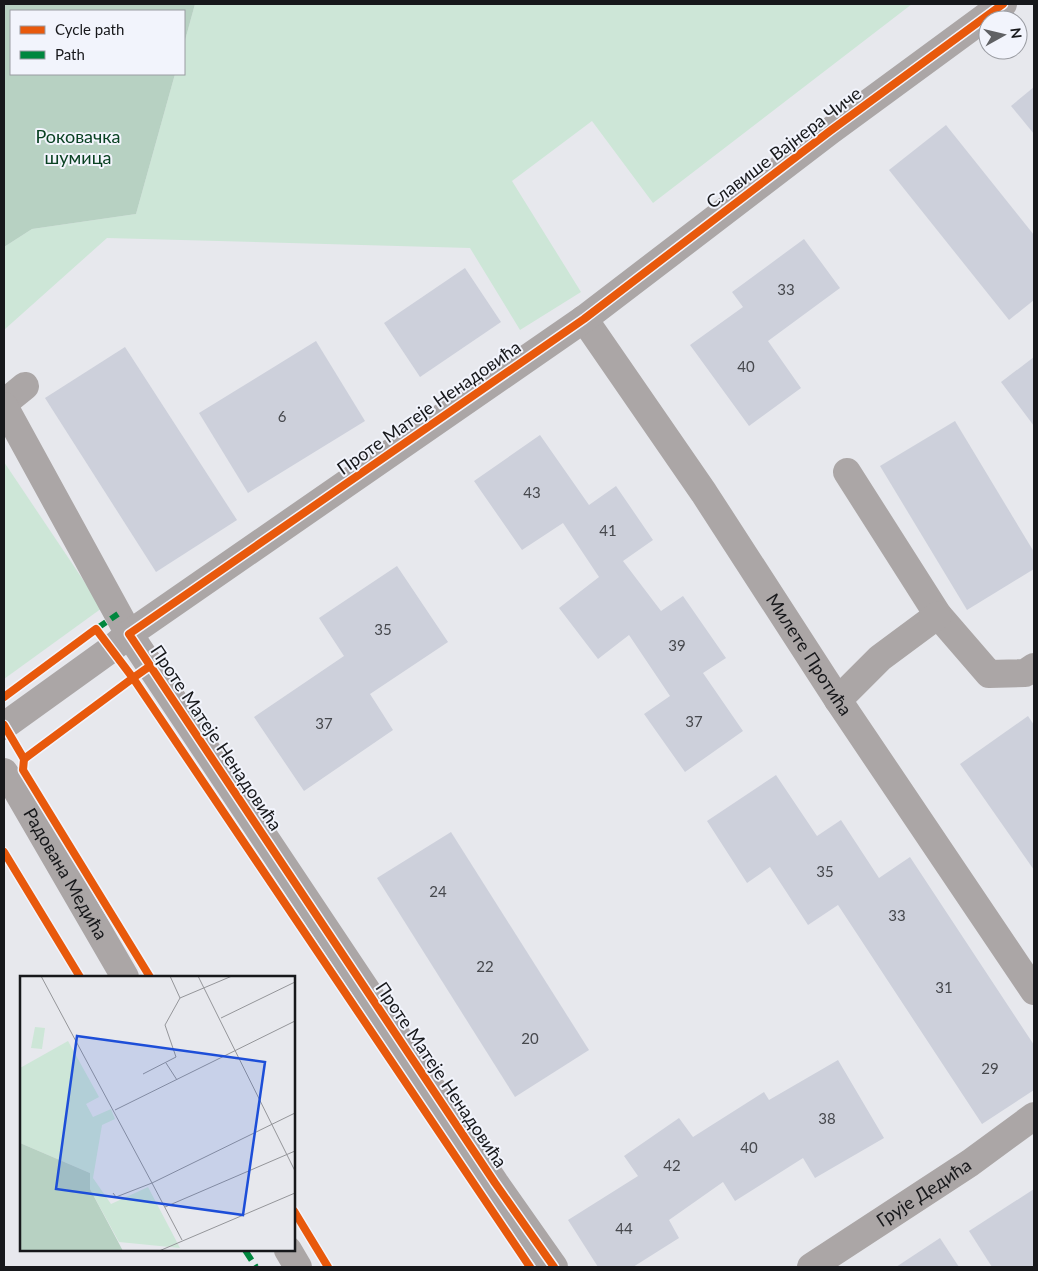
<svg xmlns="http://www.w3.org/2000/svg" width="1038" height="1271" font-family="Lato,sans-serif">
<style>
.green{fill:#cde6d7}
.forest{fill:#b7d1c2}
.building{fill:#cdd0db}
.lines{fill:none;stroke-linecap:round;stroke-linejoin:round}
.minor{stroke:#aba6a6;stroke-width:28}
.quiet{stroke:#00873e;stroke-width:6;stroke-dasharray:12 6;stroke-linecap:butt}
.cycleway-casing{stroke:#f2f4fc;stroke-width:11}
.cycleway{stroke:#e8590c;stroke-width:8}
.labels{text-anchor:middle;stroke-width:4;stroke-linejoin:round;paint-order:stroke}
.number-label{font-size:15px;fill:#46484d}
.park-label{font-size:18px;fill:#094122;stroke:#f2f4fc}
.street-label{font-size:18px;fill:#17181b;stroke:#f2f4fc}
.inset-road{fill:none;stroke:#949599;stroke-width:1}
.view{fill:#1d4ed8;fill-opacity:0.15;stroke:#1d4ed8;stroke-width:2.5}
.inset-edge{fill:none;stroke:#17181b;stroke-width:2.5}
</style>
<rect width="100%" height="100%" fill="#e7e8ed"/>
<g class="green">
<path d="M195,4H912L653,203L592,121L512,181L581,292L520,330L470,248L107,238L4,330V247L32,229L136,214L175,74H184V44Z"/>
<path d="M4,462L102,608L4,679Z"/>
</g>
<path class="forest" d="M4,4H195L184,44V11H11V74H175L136,214L32,229L4,247Z"/>
<g class="building">
<path d="M1034,87V134L1011,106Z"/>
<path d="M946,125L1034,235V300L1009,320L889,170Z"/>
<path d="M804,239L840,288L768,341L801,388L749,426L690,345L743,307L732,292Z"/>
<path d="M465,268L501,322L420,377L384,323Z"/>
<path d="M316,341L365,421L248,493L199,413Z"/>
<path d="M125,347L237,520L156,572L45,398Z"/>
<path d="M1034,357V426L1001,382Z"/>
<path d="M955,421L1034,552V569L967,610L880,466Z"/>
<path d="M540,435L589,505L616,486L653,540L623,561L661,611L683,596L726,658L703,673L743,731L685,772L644,714L670,696L629,635L598,659L559,608L599,577L563,523L522,550L474,481Z"/>
<path d="M397,566L448,642L370,694L393,730L304,791L254,717L344,656L319,618Z"/>
<path d="M1028,716L1034,725V870L960,764Z"/>
<path d="M776,775L817,836L841,820L879,878L910,857L1034,1045V1090L982,1124L838,905L808,925L770,867L747,883L707,821Z"/>
<path d="M451,832L589,1050L515,1097L377,878Z"/>
<path d="M838,1060L884,1138L815,1178L803,1158L735,1201L723,1182L669,1220L679,1238L633,1267H598L568,1220L638,1176L624,1156L679,1118L693,1137L764,1092L769,1100Z"/>
<path d="M1034,1189V1267H992L969,1231Z"/>
<path d="M940,1238L959,1267H896Z"/>
</g>
<g class="lines">
<g class="minor">
<path id="s1" d="M584,319L704,493L838,700L1034,991"/>
<path d="M4,403L25,386"/>
<path d="M4,406L129,634L111,649L4,726"/>
<path d="M847,472L938,615L989,674L1025,673L1034,667"/>
<path d="M838,700L880,658L938,615"/>
<path id="s2" d="M4,772L16,789L125,977"/>
<path d="M288,1250L298,1267"/>
<path d="M554,1267L495,1183L129,634L584,319L830,131L1003,4"/>
<path id="s3" d="M811,1267L970,1163L1034,1116"/>
</g>
<g class="quiet">
<path d="M96,629L118,614"/>
<path d="M245,1250L256,1267"/>
</g>
<defs>
<g id="cycleway">
<path d="M150,666L133,678L530,1267"/>
<path d="M4,697L96,629L133,678L24,759"/>
<path d="M4,725L24,759L23,770L150,977"/>
<path d="M4,852L80,977"/>
<path d="M294,1211L328,1267"/>
<path d="M554,1267L495,1183L129,634L584,319L830,131L1003,4"/>
</g>
</defs>
<use href="#cycleway" class="cycleway-casing"/>
<use href="#cycleway" class="cycleway"/>
</g>
<g class="labels">
<g class="number-label">
<text x="786" y="295">33</text>
<text x="746" y="372">40</text>
<text x="282" y="422">6</text>
<text x="532" y="498">43</text>
<text x="608" y="536">41</text>
<text x="383" y="635">35</text>
<text x="677" y="651">39</text>
<text x="694" y="727">37</text>
<text x="324" y="729">37</text>
<text x="825" y="877">35</text>
<text x="438" y="897">24</text>
<text x="897" y="921">33</text>
<text x="485" y="972">22</text>
<text x="944" y="993">31</text>
<text x="530" y="1044">20</text>
<text x="990" y="1074">29</text>
<text x="827" y="1124">38</text>
<text x="749" y="1153">40</text>
<text x="672" y="1171">42</text>
<text x="624" y="1234">44</text>
</g>
<g class="park-label">
<text x="78" y="143">Роковачка<tspan x="78" dy="21">шумица</tspan></text>
</g>
<g class="street-label">
<text transform="translate(784 148) rotate(-37)" y="6">Славише Вајнера Чиче</text>
<text transform="translate(429 408) rotate(-35)" y="6">Проте Матеје Ненадовића</text>
<text dy="6" stroke="none"><textPath href="#s1" startOffset="404">Милете Протића</textPath></text>
<text transform="translate(216 738) rotate(56)" y="6">Проте Матеје Ненадовића</text>
<text dy="6" stroke="none"><textPath href="#s2" startOffset="119">Радована Медића</textPath></text>
<text transform="translate(441 1075) rotate(56)" y="6">Проте Матеје Ненадовића</text>
<text dy="6" stroke="none"><textPath href="#s3" startOffset="135">Грује Дедића</textPath></text>
</g>
</g>
<g transform="translate(20 976)">
<rect width="275" height="275" fill="#e7e8ed"/>
<path d="M15,51L25,52L22,73L11,72ZM48,65L79,121L66,128L73,141L91,133L95,143L82,149L73,202L91,228L128,211L160,272L99,266L70,213V197L0,167V92Z" fill="#cde6d7"/>
<path d="M0,167L70,197V213L103,275H0Z" fill="#b7d1c2"/>
<path class="inset-road" d="M21,0L132,207L275,137M178,0L275,195M160,22L212,0M201,42L275,6M146,87L157,104M123,98L156,81L145,49L160,22L150,0M95,134L275,45M93,217L96,221L132,207L162,264M145,231L275,175M139,275L275,217"/>
<path class="view" d="M57,60L245,86L223,239L36,213Z"/>
<rect width="275" height="275" class="inset-edge"/>
</g>
<rect width="1038" height="1271" fill="none" stroke="#17181b" stroke-width="10"/>
<rect x="10" y="10" width="175" height="65" fill="#f2f4fc" stroke="#9a9ca2"/>
<rect x="20" y="26" width="25" height="8" fill="#e8590c" stroke="#9a9ca2"/>
<text x="55" y="35" font-size="15" fill="#17181b">Cycle path</text>
<rect x="20" y="51" width="25" height="8" fill="#00873e" stroke="#9a9ca2"/>
<text x="55" y="60" font-size="15" fill="#17181b">Path</text>
<g transform="translate(1003 35) rotate(82)"><circle r="24" fill="#f2f4fc" stroke="#9a9ca2"/>
<path d="M0-4L9 19L0 12L-9 19Z" fill="#606164"/>
<text y="-8" font-size="14" font-weight="bold" text-anchor="middle" fill="#17181b">N</text>
</g>
</svg>
